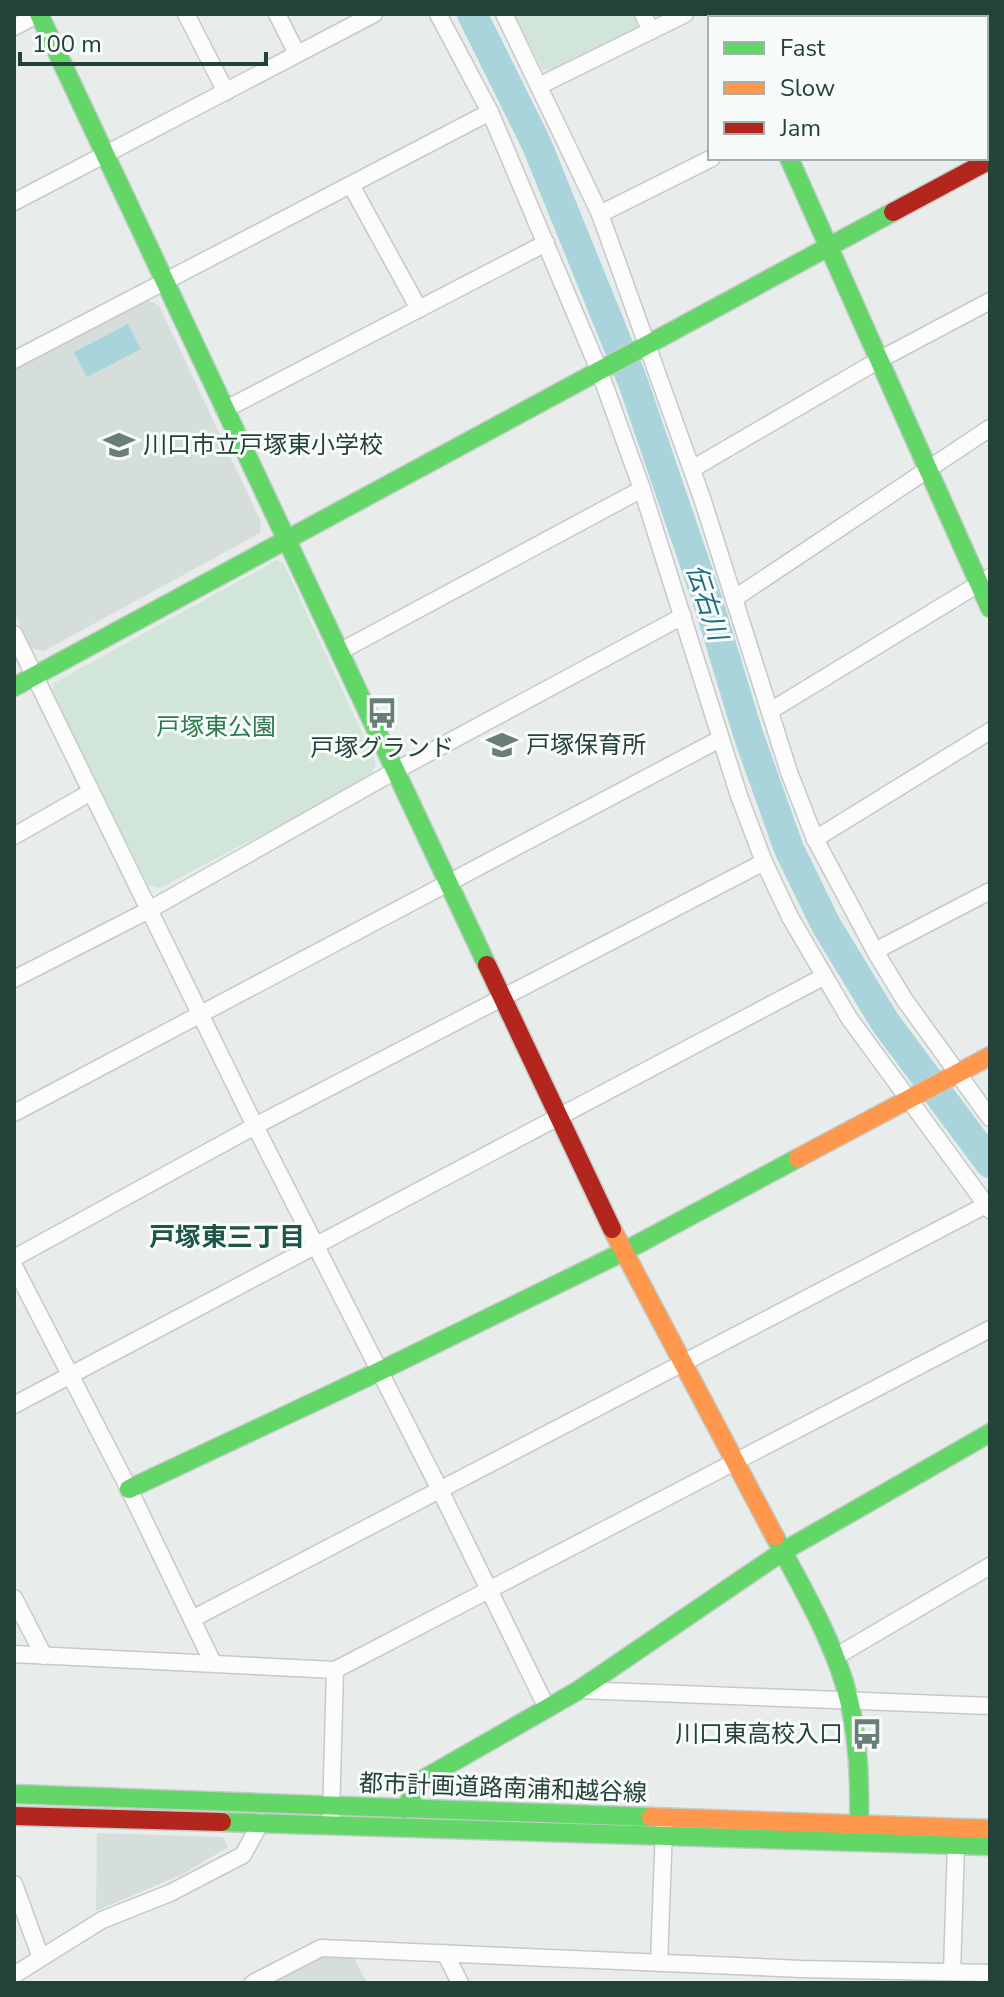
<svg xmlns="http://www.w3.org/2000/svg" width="1004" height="1997" font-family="'Nunito Sans','Noto Sans JP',sans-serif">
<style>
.built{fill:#d6dedb}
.green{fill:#d1e6d8}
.water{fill:#a9d4db}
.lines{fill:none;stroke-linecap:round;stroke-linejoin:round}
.river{stroke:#a9d4db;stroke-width:30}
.street-casing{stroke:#c5cac8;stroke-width:19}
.fast-casing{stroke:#c3cbc8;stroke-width:21}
.slow-casing{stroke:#c3cbc8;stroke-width:21}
.jam-casing{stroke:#c3cbc8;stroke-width:21}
.street{stroke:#fcfcfc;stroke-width:16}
.fast{stroke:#63d668;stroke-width:18}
.slow{stroke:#ff974d;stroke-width:18}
.jam{stroke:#b3261e;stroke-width:18}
.labels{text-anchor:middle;stroke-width:6;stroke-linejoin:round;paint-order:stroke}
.poi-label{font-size:24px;fill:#24423a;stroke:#f7fbf9;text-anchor:start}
.park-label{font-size:24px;fill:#2d7a4b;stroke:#f7fbf9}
.street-label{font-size:24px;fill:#24423a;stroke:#f7fbf9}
.water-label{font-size:26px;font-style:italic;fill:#1c6f80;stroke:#f7fbf9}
.neighbourhood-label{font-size:26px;font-weight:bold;fill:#1f5548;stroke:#f7fbf9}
</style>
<rect width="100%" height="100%" fill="#e8edeb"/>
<g class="built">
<path d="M147,300L159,305L261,522L260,533L44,651L32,649L14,613V368Z"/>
<path d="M97,1833L223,1837L228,1847L185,1873L96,1911Z"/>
<path d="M326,1955L354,1958L367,1983H270Z"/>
</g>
<g class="green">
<path d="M514,14H635L638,29L553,72L542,69Z"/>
<path d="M277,560L284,564L376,763L369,778L160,888L148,885L52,691L54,683Z"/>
</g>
<path class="water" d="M128,324L141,349L87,377L74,352Z"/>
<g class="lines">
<path class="river" d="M472,14L536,143L633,382L709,605L749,737L789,849L826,925L885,1022L990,1163"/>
<defs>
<g id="street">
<path d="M186,14L226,92"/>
<path d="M277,14L297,54"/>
<path d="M438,14L490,112L599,370L642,489L739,796L764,862L790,917L849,1018L990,1210"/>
<path d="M504,14L600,214L702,498L789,772L815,839L875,951L904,999L990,1118"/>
<path d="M643,14L651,31"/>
<path d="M960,14L962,18"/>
<path d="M14,27L39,14"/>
<path d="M986,65L990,72"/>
<path d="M539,86L685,14"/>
<path d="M351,185L419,309"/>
<path d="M14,202L374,14"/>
<path d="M600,214L712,158"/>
<path d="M14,360L490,112"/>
<path d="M224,410L546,243"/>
<path d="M692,469L879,360L990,301"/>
<path d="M735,598L990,428"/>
<path d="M14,634L255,1126L440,1490L547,1708"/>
<path d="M339,652L642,489"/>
<path d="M770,711L990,577"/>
<path d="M14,836L91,792"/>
<path d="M815,839L990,731"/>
<path d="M875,951L990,891"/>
<path d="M14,979L149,910L395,771L683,616"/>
<path d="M14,1113L720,739"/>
<path d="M14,1258L255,1126L764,862"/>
<path d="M14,1266L129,1489L213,1663"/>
<path d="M14,1405L823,977"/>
<path d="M14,1598L44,1656"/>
<path d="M192,1619L986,1205"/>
<path d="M14,1654L335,1670L990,1329"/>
<path d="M835,1657L990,1566"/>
<path d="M579,1690L990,1706"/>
<path d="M331,1816L335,1670"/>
<path d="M14,1884L41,1958"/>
<path d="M445,1953L460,1983"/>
<path d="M659,1963L664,1829"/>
<path d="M952,1972L956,1844"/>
<path d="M14,1975L102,1920L170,1893L243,1855L261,1822"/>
<path d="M253,1983L321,1948L802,1969L990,1973"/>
</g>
<g id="fast">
<path d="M39,14L487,965"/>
<path d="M725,14L727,18"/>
<path d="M789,158L990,608"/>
<path d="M14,687L893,212"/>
<path d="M129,1489L380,1371L623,1252L798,1158"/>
<path d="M775,1537C800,1584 828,1631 844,1682C860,1733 860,1788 859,1841"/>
<path d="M14,1794L651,1817"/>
<path d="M405,1809L420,1781L579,1690L782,1552L990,1433"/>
<path d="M222,1822L990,1846"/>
</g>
<g id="slow">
<path d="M798,1158L990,1056"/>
<path d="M612,1229L775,1537"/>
<path d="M651,1817L990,1829"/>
</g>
<g id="jam">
<path d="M893,212L990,160"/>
<path d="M487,965L612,1229"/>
<path d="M14,1816L222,1822"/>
</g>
</defs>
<use href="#street" class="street-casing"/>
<use href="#fast" class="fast-casing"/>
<use href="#slow" class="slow-casing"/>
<use href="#jam" class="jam-casing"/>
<use href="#street" class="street"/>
<use href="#fast" class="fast"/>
<use href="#slow" class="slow"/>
<use href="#jam" class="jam"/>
</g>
<defs>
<symbol id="school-bare" viewBox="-9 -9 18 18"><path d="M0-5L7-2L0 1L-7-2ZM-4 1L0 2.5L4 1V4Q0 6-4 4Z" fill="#697e78" stroke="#f7fbf9" stroke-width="2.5" paint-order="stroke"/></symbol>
<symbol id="bus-bare" viewBox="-9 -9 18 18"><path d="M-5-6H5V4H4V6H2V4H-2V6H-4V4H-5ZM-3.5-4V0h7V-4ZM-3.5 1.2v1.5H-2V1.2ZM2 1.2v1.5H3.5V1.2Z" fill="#697e78" stroke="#f7fbf9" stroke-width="2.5" paint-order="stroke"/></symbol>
</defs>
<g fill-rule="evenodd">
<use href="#school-bare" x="97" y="423" width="44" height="44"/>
<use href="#bus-bare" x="360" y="691" width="44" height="44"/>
<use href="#school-bare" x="480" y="723" width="44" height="44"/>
<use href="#bus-bare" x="845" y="1712" width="44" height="44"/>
</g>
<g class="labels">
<g class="poi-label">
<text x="143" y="453">川口市立戸塚東小学校</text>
<text x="526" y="753">戸塚保育所</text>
<text x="382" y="756" text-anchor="middle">戸塚グランド</text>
<text x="843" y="1742" text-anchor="end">川口東高校入口</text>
</g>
<g class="park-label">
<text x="216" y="735">戸塚東公園</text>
</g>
<g class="street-label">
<text transform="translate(503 1788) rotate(2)" y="8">都市計画道路南浦和越谷線</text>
</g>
<g class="water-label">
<text transform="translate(707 602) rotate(72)" y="9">伝右川</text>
</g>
<g class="neighbourhood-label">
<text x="227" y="1246">戸塚東三丁目</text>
</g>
</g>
<rect width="1004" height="1997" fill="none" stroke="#24423a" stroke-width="32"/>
<rect x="708" y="16" width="280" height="144" fill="#f7fbf9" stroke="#a3b1ad" stroke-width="2"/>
<rect x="724" y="42" width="40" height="12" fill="#63d668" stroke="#a3b1ad" stroke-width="2"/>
<text x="780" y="56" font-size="24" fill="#24423a">Fast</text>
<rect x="724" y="82" width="40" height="12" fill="#ff974d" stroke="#a3b1ad" stroke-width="2"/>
<text x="780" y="96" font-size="24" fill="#24423a">Slow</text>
<rect x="724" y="122" width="40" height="12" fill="#b3261e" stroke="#a3b1ad" stroke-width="2"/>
<text x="780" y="136" font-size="24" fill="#24423a">Jam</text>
<path d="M20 52v12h246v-12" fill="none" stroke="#24423a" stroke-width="4"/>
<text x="32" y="52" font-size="24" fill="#24423a" stroke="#f7fbf9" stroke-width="6" paint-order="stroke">100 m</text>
</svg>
